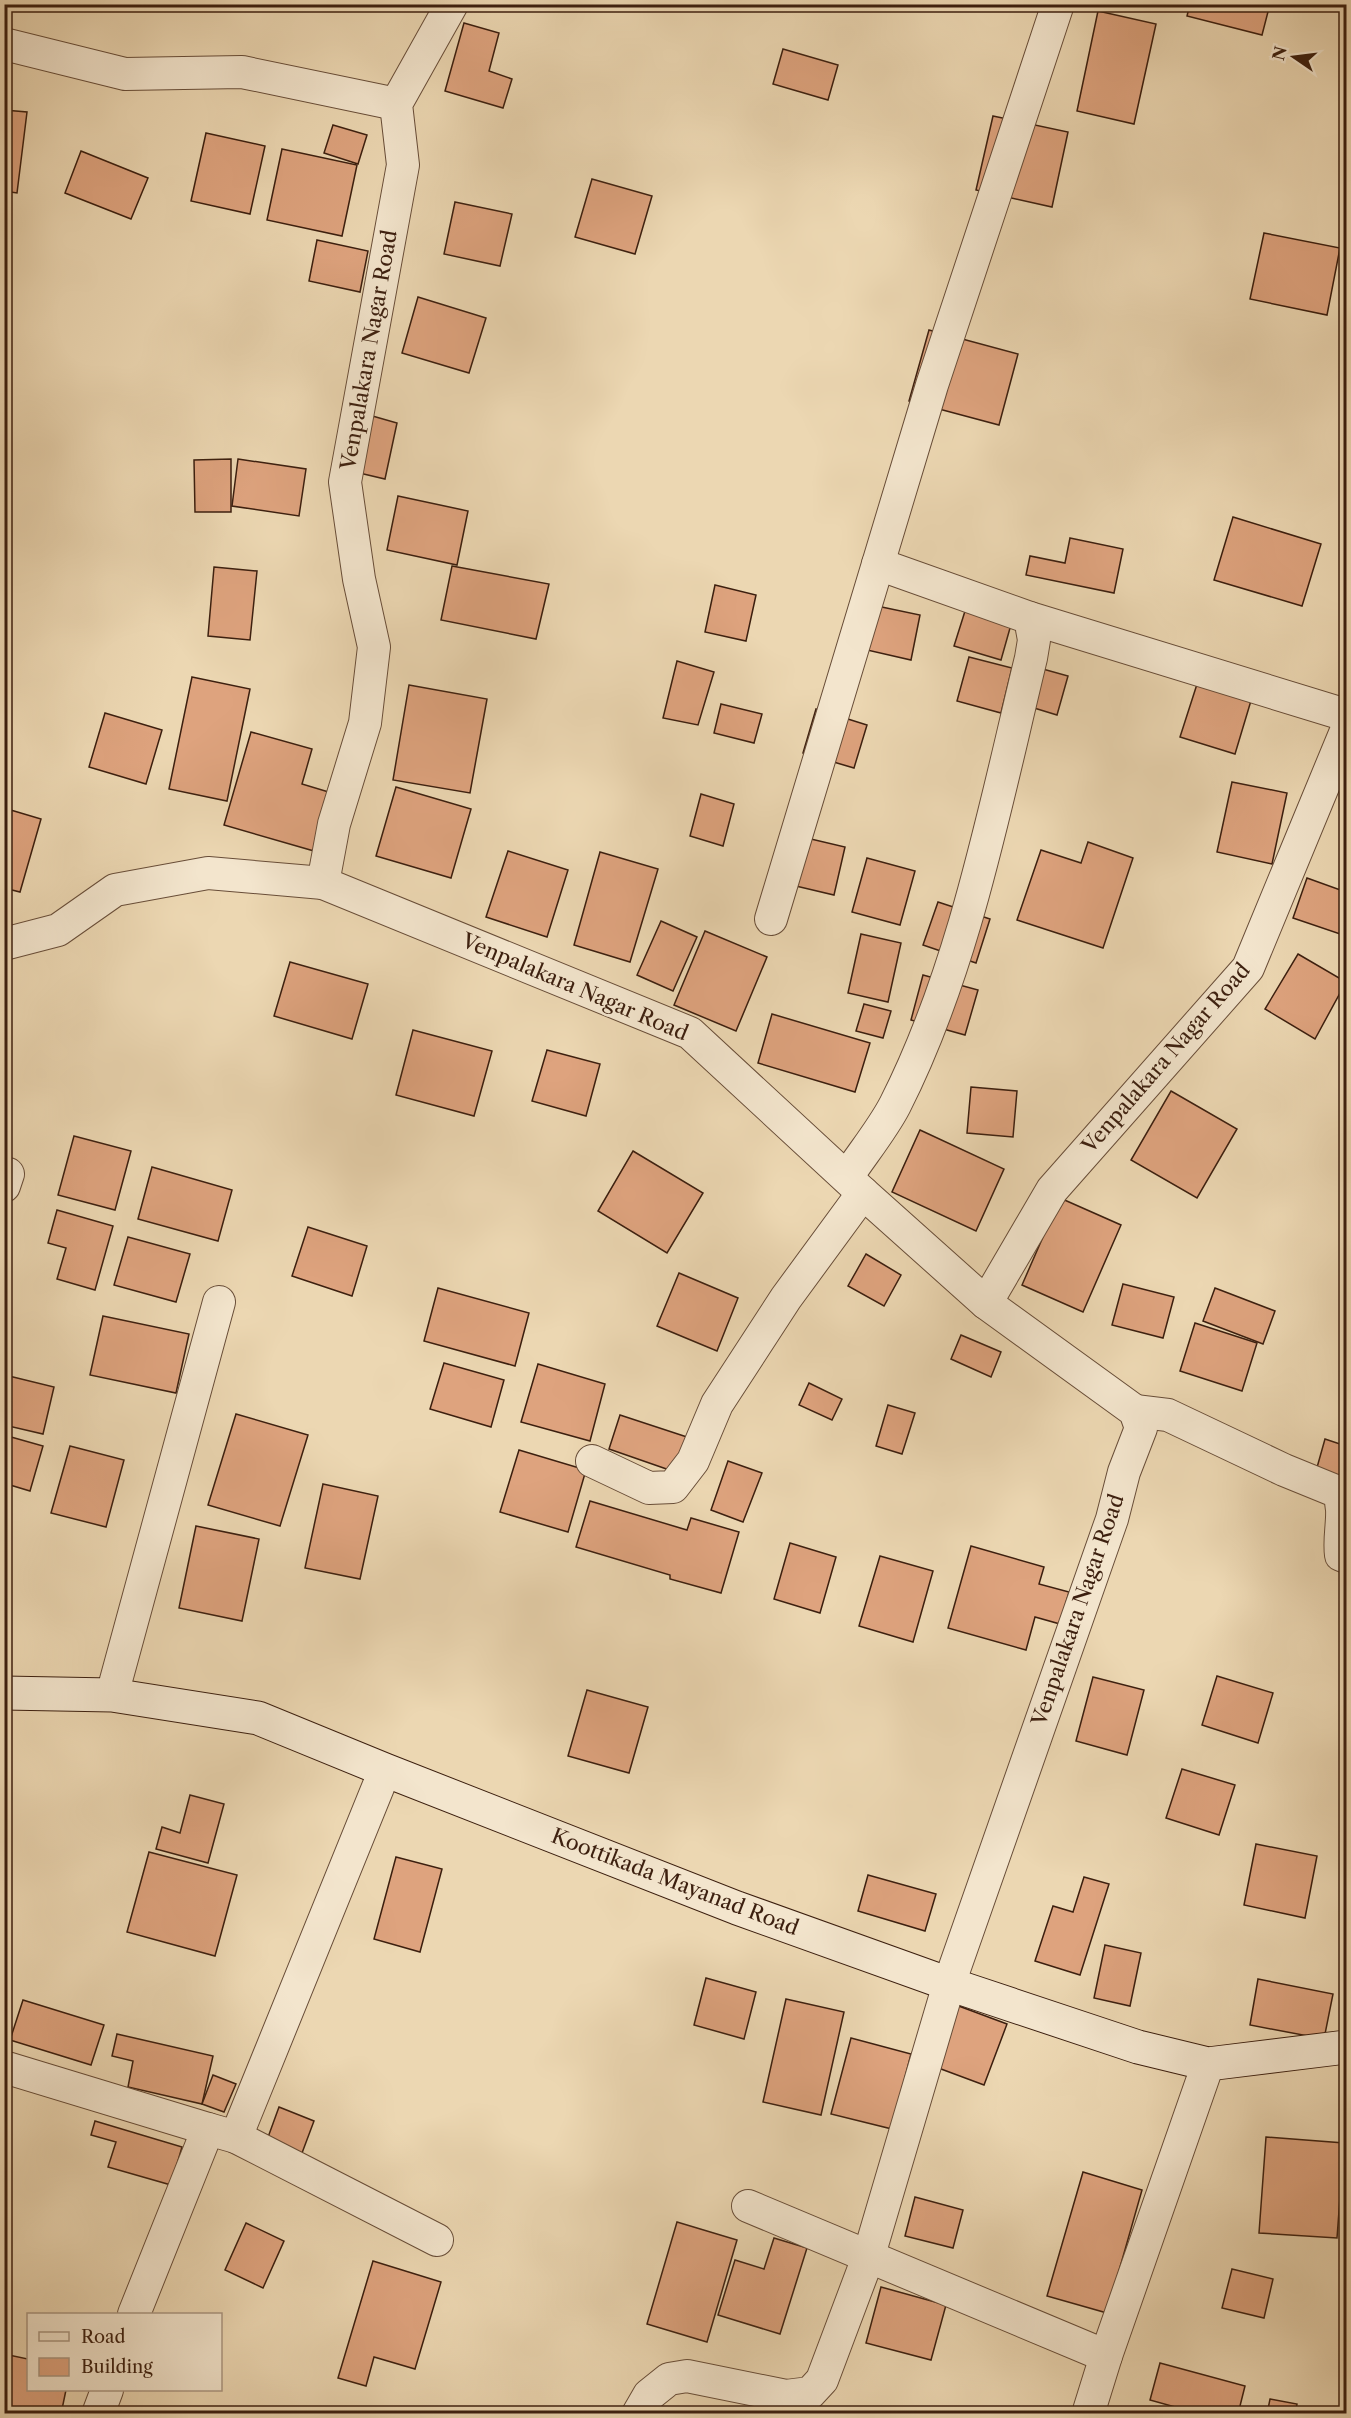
<svg xmlns="http://www.w3.org/2000/svg" width="1351" height="2418" font-family="'Libre Caslon Text',serif">
<style>
.building{fill:#dea37e;stroke:#3c1f0f;stroke-width:1.5}
.lines{fill:none;stroke-linecap:round;stroke-linejoin:round}
.minor-casing{stroke:#684d38;stroke-width:34}
.secondary-casing{stroke:#3c1f0f;stroke-width:35}
.minor{stroke:#f3e5cd;stroke-width:32}
.secondary{stroke:#f3e5cd;stroke-width:33}
.labels{text-anchor:middle;stroke-width:5;stroke-linejoin:round;paint-order:stroke}
.street-label{font-size:21px;fill:#3c1f0f;stroke:#f3e5cd}
</style>
<rect width="100%" height="100%" fill="#ecd7b2"/>
<filter id="stains"><feTurbulence type="fractalNoise" baseFrequency=".00333" numOctaves="4"/><feColorMatrix values="0 0 0 0 .2 0 0 0 0 .09 0 0 0 0 .02 0 0 0 .5 -.17"/></filter>
<radialGradient id="worn" r=".72"><stop offset=".6" stop-color="#630" stop-opacity="0"/><stop offset="1" stop-color="#630" stop-opacity=".3"/></radialGradient>
<g class="building">
<path d="M1190,4H1270L1262,35L1187,16Z"/>
<path d="M1098,11L1156,24L1134,124L1077,111Z"/>
<path d="M464,23L499,33L489,71L512,79L503,108L445,91Z"/>
<path d="M783,49L838,65L828,100L773,84Z"/>
<path d="M4,110L27,112L17,193L4,191Z"/>
<path d="M993,116L1068,132L1052,207L976,190Z"/>
<path d="M333,125L367,135L358,164L324,153Z"/>
<path d="M206,133L265,146L250,214L191,201Z"/>
<path d="M282,149L357,165L342,236L267,220Z"/>
<path d="M81,151L148,178L131,219L65,193Z"/>
<path d="M592,179L652,196L635,254L575,237Z"/>
<path d="M455,202L512,214L500,266L444,254Z"/>
<path d="M1264,233L1340,248L1327,315L1250,299Z"/>
<path d="M317,240L368,251L360,292L309,281Z"/>
<path d="M418,297L486,318L469,373L402,353Z"/>
<path d="M929,330L1018,354L999,425L909,401Z"/>
<path d="M369,415L397,423L385,479L355,472Z"/>
<path d="M231,459V512H195L194,460Z"/>
<path d="M238,459L306,469L299,516L232,506Z"/>
<path d="M398,496L468,511L457,565L387,550Z"/>
<path d="M1233,517L1321,544L1302,606L1214,580Z"/>
<path d="M1070,538L1123,549L1114,593L1026,575L1030,556L1065,563Z"/>
<path d="M452,566L549,584L536,639L441,620Z"/>
<path d="M214,567L257,571L250,640L208,636Z"/>
<path d="M715,585L756,595L746,641L705,632Z"/>
<path d="M877,606L920,615L911,660L867,650Z"/>
<path d="M966,608L1012,621L1001,660L954,646Z"/>
<path d="M969,657L1012,668L1001,713L957,701Z"/>
<path d="M677,661L714,672L698,725L663,718Z"/>
<path d="M1032,666L1068,676L1057,715L1021,704Z"/>
<path d="M192,677L250,689L227,801L169,789Z"/>
<path d="M1199,678L1253,694L1235,754L1180,737Z"/>
<path d="M409,685L487,699L470,793L393,780Z"/>
<path d="M721,704L762,714L754,743L714,733Z"/>
<path d="M816,709L867,725L854,768L803,753Z"/>
<path d="M105,713L162,730L146,784L89,767Z"/>
<path d="M251,732L312,749L302,784L332,793L314,851L224,825Z"/>
<path d="M1232,782L1287,793L1272,864L1217,852Z"/>
<path d="M396,787L471,809L451,878L376,856Z"/>
<path d="M701,794L734,804L723,846L690,836Z"/>
<path d="M4,808L41,819L20,892L4,888Z"/>
<path d="M794,835L845,847L834,895L783,883Z"/>
<path d="M1088,842L1133,858L1103,948L1017,920L1041,850L1081,863Z"/>
<path d="M508,851L568,870L547,937L486,917Z"/>
<path d="M600,852L658,869L630,962L574,945Z"/>
<path d="M867,858L915,871L900,925L852,912Z"/>
<path d="M1307,878L1346,892V936L1293,918Z"/>
<path d="M938,902L990,919L976,963L923,945Z"/>
<path d="M661,921L697,937L673,991L637,975Z"/>
<path d="M705,931L767,957L736,1031L674,1005Z"/>
<path d="M861,934L901,943L888,1002L848,993Z"/>
<path d="M1298,954L1346,982L1315,1039L1265,1009Z"/>
<path d="M290,962L368,984L352,1039L274,1016Z"/>
<path d="M923,975L978,990L965,1035L911,1020Z"/>
<path d="M864,1004L891,1011L883,1038L856,1031Z"/>
<path d="M772,1014L870,1043L855,1092L758,1063Z"/>
<path d="M413,1030L492,1051L474,1116L396,1095Z"/>
<path d="M547,1050L600,1064L586,1116L532,1101Z"/>
<path d="M971,1087L1017,1091L1013,1137L967,1133Z"/>
<path d="M1171,1091L1237,1129L1197,1198L1131,1160Z"/>
<path d="M920,1130L1004,1169L976,1231L892,1192Z"/>
<path d="M74,1136L131,1151L115,1210L58,1195Z"/>
<path d="M633,1151L703,1193L667,1253L598,1211Z"/>
<path d="M152,1167L232,1190L218,1241L138,1219Z"/>
<path d="M1060,1198L1121,1225L1083,1312L1022,1285Z"/>
<path d="M57,1210L113,1226L95,1290L57,1279L66,1248L48,1243Z"/>
<path d="M308,1227L367,1246L352,1296L292,1276Z"/>
<path d="M128,1237L190,1254L176,1302L114,1285Z"/>
<path d="M866,1254L901,1275L884,1306L848,1286Z"/>
<path d="M679,1273L738,1298L717,1351L657,1326Z"/>
<path d="M1123,1284L1174,1297L1163,1338L1112,1325Z"/>
<path d="M438,1288L529,1313L515,1366L424,1341Z"/>
<path d="M1215,1288L1275,1311L1263,1344L1203,1321Z"/>
<path d="M103,1316L189,1334L176,1393L90,1375Z"/>
<path d="M1195,1323L1257,1343L1242,1391L1180,1371Z"/>
<path d="M961,1335L1001,1352L991,1377L951,1359Z"/>
<path d="M444,1363L504,1380L491,1427L430,1409Z"/>
<path d="M538,1364L605,1384L590,1441L521,1422Z"/>
<path d="M9,1376L54,1387L43,1434L4,1425V1395Z"/>
<path d="M809,1383L842,1399L832,1420L799,1405Z"/>
<path d="M888,1405L915,1413L902,1454L876,1446Z"/>
<path d="M236,1414L308,1435L280,1526L208,1505Z"/>
<path d="M620,1415L690,1438L678,1473L609,1449Z"/>
<path d="M4,1435L43,1446L30,1491L10,1485L6,1500Z"/>
<path d="M1325,1439L1346,1446V1481L1316,1471Z"/>
<path d="M70,1446L124,1460L106,1527L51,1513Z"/>
<path d="M519,1450L586,1470L568,1532L500,1512Z"/>
<path d="M728,1461L762,1473L743,1522L711,1510Z"/>
<path d="M323,1484L378,1496L360,1579L305,1568Z"/>
<path d="M590,1501L687,1530L691,1518L739,1532L721,1593L670,1579V1575L576,1547Z"/>
<path d="M196,1526L259,1539L242,1621L179,1608Z"/>
<path d="M790,1543L836,1557L820,1613L774,1599Z"/>
<path d="M971,1546L1044,1567L1039,1584L1069,1592L1060,1624L1035,1617L1026,1650L948,1628Z"/>
<path d="M880,1556L933,1571L913,1642L859,1626Z"/>
<path d="M1217,1676L1273,1693L1258,1743L1202,1725Z"/>
<path d="M1093,1677L1144,1690L1127,1755L1076,1741Z"/>
<path d="M587,1690L648,1707L629,1773L568,1756Z"/>
<path d="M1182,1769L1235,1785L1219,1835L1166,1818Z"/>
<path d="M190,1795L224,1804L208,1863L156,1849L162,1827L180,1833Z"/>
<path d="M1256,1844L1317,1856L1305,1918L1244,1905Z"/>
<path d="M149,1852L237,1875L215,1956L127,1932Z"/>
<path d="M396,1857L442,1869L420,1952L374,1939Z"/>
<path d="M868,1875L936,1894L925,1931L858,1911Z"/>
<path d="M1084,1877L1109,1884L1080,1975L1035,1961L1053,1906L1073,1912Z"/>
<path d="M1105,1945L1141,1953L1130,2006L1094,1998Z"/>
<path d="M706,1978L756,1992L744,2039L694,2025Z"/>
<path d="M1258,1979L1333,1994L1324,2039L1250,2025Z"/>
<path d="M786,1999L844,2012L821,2115L763,2102Z"/>
<path d="M23,2000L104,2025L91,2065L10,2040Z"/>
<path d="M956,2005L1007,2024L984,2085L933,2066Z"/>
<path d="M117,2034L213,2056L202,2104L128,2087L133,2061L112,2056Z"/>
<path d="M851,2038L911,2054L892,2129L831,2114Z"/>
<path d="M213,2075L236,2084L224,2112L202,2104Z"/>
<path d="M279,2107L314,2121L302,2153L267,2140Z"/>
<path d="M95,2121L182,2147L171,2185L108,2167L116,2142L91,2135Z"/>
<path d="M1266,2137L1344,2143L1337,2238L1259,2233Z"/>
<path d="M1083,2172L1142,2190L1107,2313L1047,2296Z"/>
<path d="M915,2197L963,2210L953,2248L905,2236Z"/>
<path d="M677,2222L737,2240L707,2342L647,2324Z"/>
<path d="M246,2223L284,2241L263,2288L225,2270Z"/>
<path d="M774,2238L807,2248L780,2334L718,2315L735,2260L764,2269Z"/>
<path d="M373,2261L441,2282L415,2369L374,2357L366,2386L338,2378Z"/>
<path d="M1232,2269L1273,2279L1264,2318L1222,2308Z"/>
<path d="M881,2287L946,2305L931,2360L866,2343Z"/>
<path d="M4,2354L28,2359V2390H66L61,2414H4Z"/>
<path d="M1160,2363L1245,2386L1238,2414H1200L1150,2400Z"/>
<path d="M1270,2399L1297,2404L1295,2414H1267Z"/>
</g>
<g class="lines">
<defs>
<g id="minor">
<path d="M4,44L125,74L242,72L396,104"/>
<path d="M1030,618L1346,715"/>
<path d="M323,883L690,1033L863,1193L986,1303L1135,1411L1141,1428L1124,1472L1112,1519L949,1984L869,2255L822,2380L810,2393L786,2396L687,2376L669,2379L649,2395L638,2414"/>
<path d="M771,919L932,385L1058,4"/>
<path d="M4,944L58,930L115,890L208,873L323,883L334,824L365,723L374,647L359,579L345,482L403,165L396,104L452,4"/>
<path d="M847,1177C862,1154 882,1130 895,1105C964,969 995,806 1031,658L1034,640L1030,618L878,564"/>
<path d="M4,1186L8,1174"/>
<path d="M986,1303L1052,1190L1248,968L1346,731"/>
<path d="M1135,1411L1168,1415L1284,1470L1338,1492C1347,1512 1338,1533 1341,1555L1346,1557"/>
<path d="M592,1461L649,1488L673,1487L693,1461L717,1404L786,1298L863,1193"/>
<path d="M112,1695L219,1302"/>
<path d="M4,2067L208,2129"/>
<path d="M236,2137L437,2240"/>
<path d="M748,2206L1106,2356"/>
<path d="M134,2314L208,2129L236,2137L385,1770"/>
<path d="M98,2414L107,2390"/>
<path d="M1088,2414L1106,2356L1208,2064"/>
</g>
<path id="secondary" d="M4,1693L112,1695L258,1718L385,1770L737,1908L949,1984L1138,2047L1208,2064L1346,2047"/>
</defs>
<use href="#minor" class="minor-casing"/>
<use href="#secondary" class="secondary-casing"/>
<use href="#minor" class="minor"/>
<use href="#secondary" class="secondary"/>
</g>
<g class="labels">
<g class="street-label">
<text transform="translate(369 350) rotate(-80)" y="7">Venpalakara Nagar Road</text>
<text transform="translate(575 987) rotate(23)" y="7">Venpalakara Nagar Road</text>
<text transform="translate(1166 1058) rotate(-49)" y="7">Venpalakara Nagar Road</text>
<text transform="translate(1078 1610) rotate(-71)" y="7">Venpalakara Nagar Road</text>
<text transform="translate(675 1882) rotate(21)" y="7">Koottikada Mayanad Road</text>
</g>
</g>
<rect width="1351" height="2418" fill="none" stroke="#ecd7b2" stroke-width="24"/>
<rect x="6" y="6" width="1339" height="2406" fill="none" stroke="#3c1f0f" stroke-width="3"/>
<rect x="12" y="12" width="1327" height="2394" fill="none" stroke="#3c1f0f" stroke-width="1.5"/>
<rect x="27" y="2313" width="195" height="78" fill="#f3e5cd" stroke="#aa9681" stroke-width="1.5"/>
<rect x="39" y="2332" width="30" height="9" fill="#f3e5cd" stroke="#aa9681" stroke-width="1.5"/>
<text x="81" y="2343" font-size="18" fill="#3c1f0f">Road</text>
<rect x="39" y="2358" width="30" height="18" fill="#dea37e" stroke="#aa9681" stroke-width="1.5"/>
<text x="81" y="2373" font-size="18" fill="#3c1f0f">Building</text>
<g transform="translate(1294 57) rotate(284)" stroke="#f3e5cd" stroke-width="4.5" paint-order="stroke">
<path d="M0-4.5L10 22L0 15L-10 22Z" fill="#3c1f0f"/>
<text y="-9" font-size="16" font-weight="bold" text-anchor="middle" fill="#3c1f0f">N</text>
</g>
<rect width="100%" height="100%" filter="url(#stains)"/>
<rect width="100%" height="100%" fill="url(#worn)"/>
</svg>
